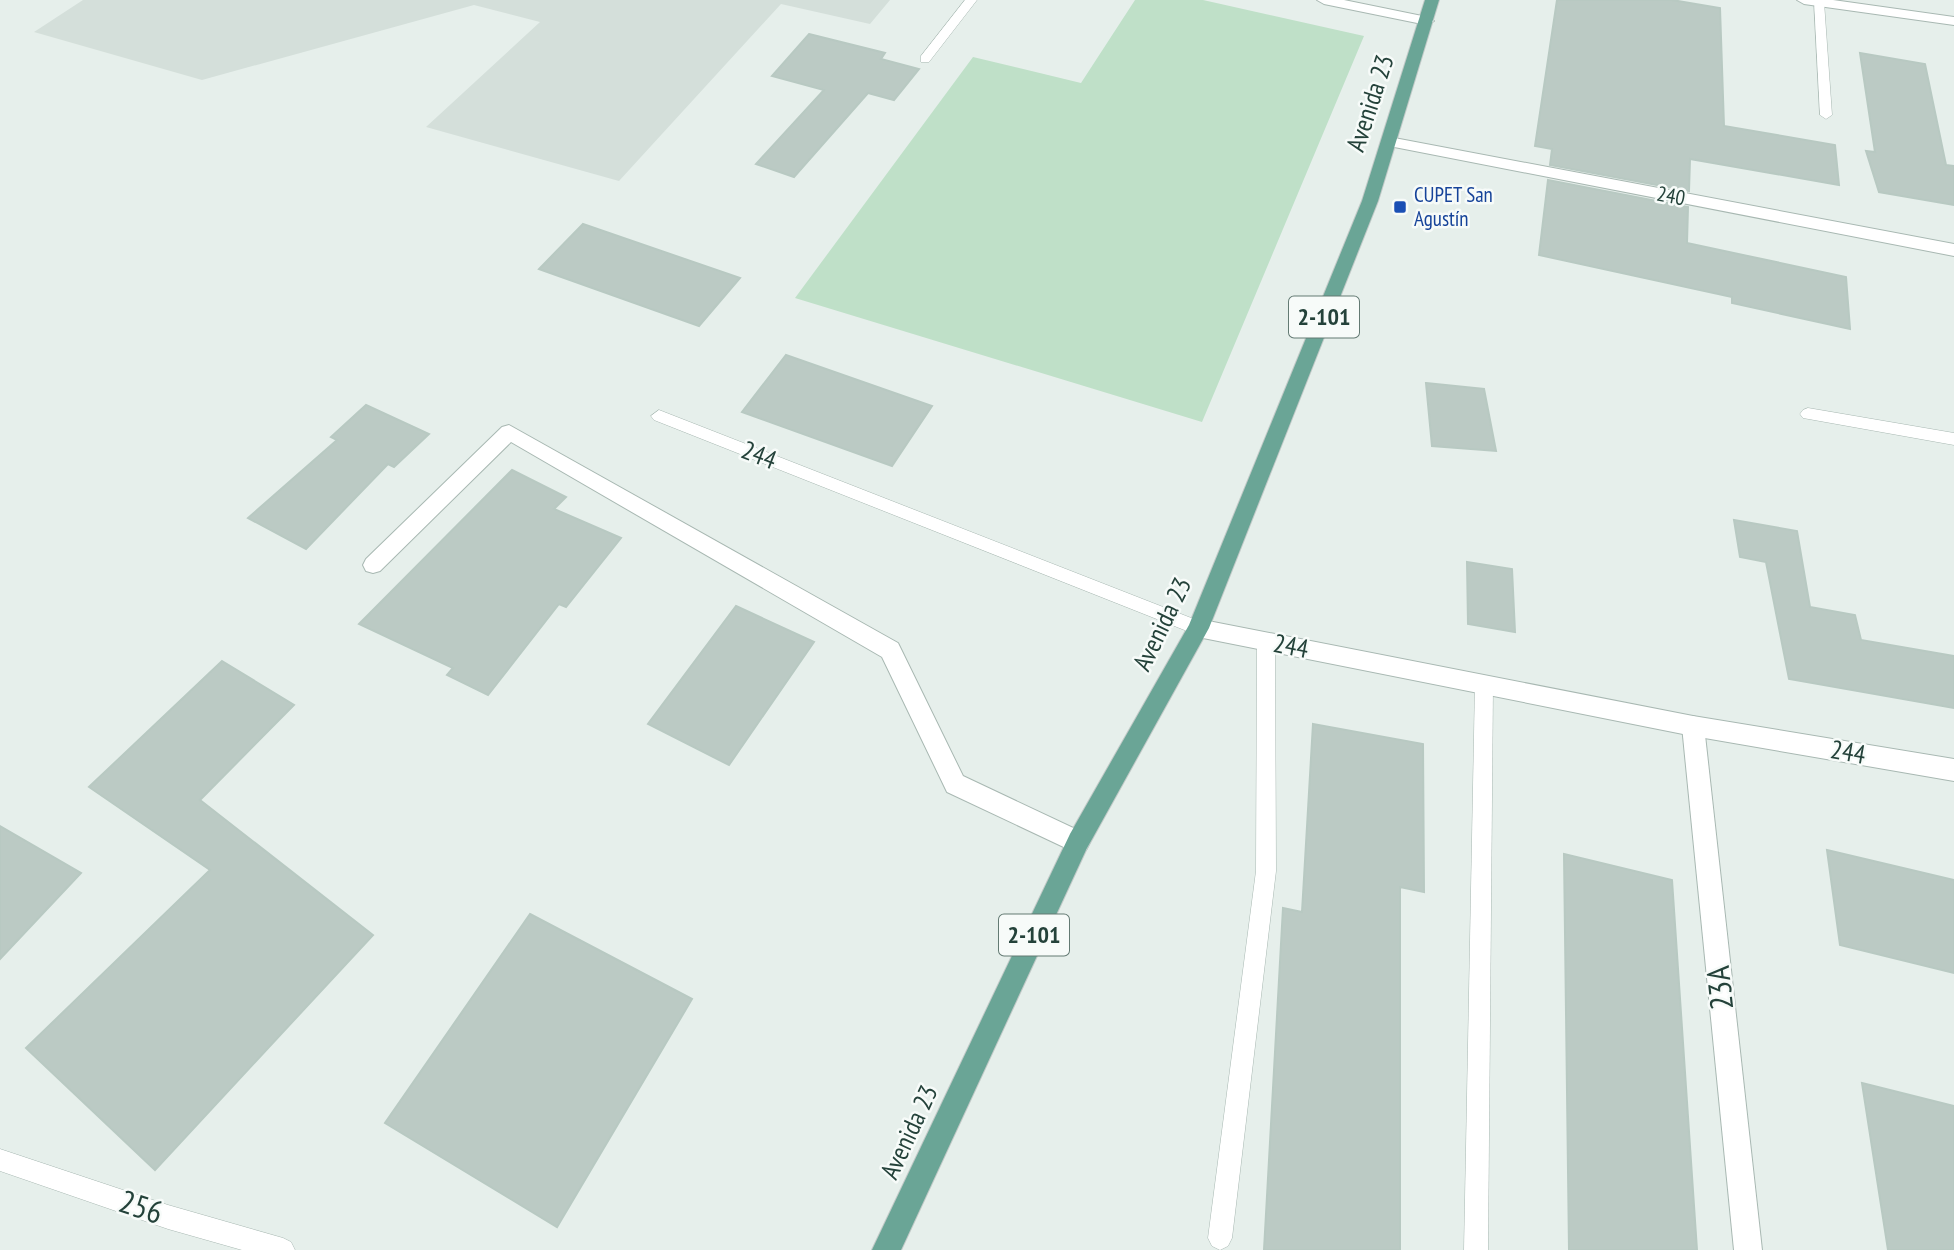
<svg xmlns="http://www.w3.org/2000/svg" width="1954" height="1250" font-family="'PT Sans Narrow',sans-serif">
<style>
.built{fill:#d4dfda}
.green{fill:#bfe0c8}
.building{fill:#bbcac4;stroke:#b8c9c2;stroke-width:2}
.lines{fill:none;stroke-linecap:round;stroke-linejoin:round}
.service-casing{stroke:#a8b8b2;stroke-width:1}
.minor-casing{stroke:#a8b8b2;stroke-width:2}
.tertiary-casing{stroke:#a8b8b2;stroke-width:2}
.primary-casing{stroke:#c2cac8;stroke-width:2}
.service{fill:#fff;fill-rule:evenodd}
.minor{fill:#fff;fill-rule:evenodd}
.tertiary{fill:#fff;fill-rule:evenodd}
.primary{fill:#6aa596;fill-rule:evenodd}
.transit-dot{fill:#1a4fb4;stroke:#f7fbf9;stroke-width:2.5}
.labels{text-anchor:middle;stroke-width:5;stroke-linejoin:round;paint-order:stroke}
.far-transit-label{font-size:21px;fill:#164399;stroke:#f7fbf9;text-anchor:start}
.far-street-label{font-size:21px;fill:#24423a;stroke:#f7fbf9}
.shield{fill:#f7fbf9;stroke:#637a73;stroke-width:2}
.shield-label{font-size:24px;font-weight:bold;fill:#24423a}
.street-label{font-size:26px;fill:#24423a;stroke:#f7fbf9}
.near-street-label{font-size:32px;fill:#24423a;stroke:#f7fbf9}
</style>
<rect width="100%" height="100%" fill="#e6efeb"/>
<path class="built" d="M83,0H890L870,24L781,4L619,181L426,127L540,22L474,5L202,80L34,32Z"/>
<path class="green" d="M1135,0H1203L1364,36L1202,422L795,298L973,57L1081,83Z"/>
<g class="building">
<path d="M1557,0H1672L1720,8L1724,126L1835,145L1839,185L1690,159L1689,191L1550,165L1552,149L1535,146Z"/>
<path d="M809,34L885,53L881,59L919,69L894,100L868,93L794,177L756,164L824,90L772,76Z"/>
<path d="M1860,53L1925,64L1946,165L1954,166V205L1879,192L1866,151L1875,152Z"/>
<path d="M1548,180L1688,207L1687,243L1846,277L1850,329L1732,303V297L1539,255Z"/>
<path d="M583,224L740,278L699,326L539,269Z"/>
<path d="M786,355L932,406L892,466L742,412Z"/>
<path d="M1426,383L1484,389L1496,451L1432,446Z"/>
<path d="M366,405L429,434L394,467L388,464L306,549L248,518L337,440L331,437Z"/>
<path d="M512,470L566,497L554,509L621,538L566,607L559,604L488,695L447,675L453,668L359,624Z"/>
<path d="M1734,520L1797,531L1810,607L1855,615L1861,640L1954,656V708L1789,679L1766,562L1740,557Z"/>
<path d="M1467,562L1512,569L1515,632L1468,624Z"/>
<path d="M736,606L814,642L729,765L648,724Z"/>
<path d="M222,661L294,705L200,800L373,935L155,1170L26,1048L210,870L89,787Z"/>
<path d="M1313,724L1423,744L1424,892L1400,887V1250H1264L1283,908L1302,912Z"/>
<path d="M0,826L81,873L0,959Z"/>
<path d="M1827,850L1954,880V973L1840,945Z"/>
<path d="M1564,854L1672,880L1697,1250H1569Z"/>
<path d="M530,914L692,999L557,1227L385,1123Z"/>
<path d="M1862,1083L1954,1106V1250H1888Z"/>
</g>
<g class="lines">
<defs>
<g id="service">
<path d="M965,0H977L929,62H921V56Z"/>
<path d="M1814,0L1824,2L1832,115L1826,119L1820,115Z"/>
<path d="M1808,408L1954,433V445L1803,418L1800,414L1803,410Z"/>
<path d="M659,410L1204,623L1207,628L1204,633L1198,636L1192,633L654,420L651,416Z"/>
<path d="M1266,633L1272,636L1275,641L1276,871L1232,1238L1228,1246L1220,1250L1212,1246L1208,1238L1256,871L1257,641L1260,636Z"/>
<path d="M1484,676L1490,678L1493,684L1488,1250H1464L1475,684L1478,678Z"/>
<path d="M0,1149L168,1205L283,1238L291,1242L295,1250H242L168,1229L0,1171Z"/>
</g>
<g id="minor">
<path d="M1317,0H1344L1427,17L1434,21L1427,25L1324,4Z"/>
<path d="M1797,0H1833L1954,17V25L1804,4Z"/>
<path d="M1389,137L1954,244V256L1384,145L1381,142Z"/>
<path d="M509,425L898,643L963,776L1086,834L1090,842L1086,850L1078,853L1070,850L947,792L882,657L511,442L380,571L373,573L366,571L363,565L366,559L502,427Z"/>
<path d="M1693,716L1701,719L1704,726L1762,1250H1734L1682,726L1685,719Z"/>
</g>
<path id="tertiary" d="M1198,619L1693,716L1954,759V781L1693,736L1198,637L1191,634L1187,628L1191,622Z"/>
<path id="primary" d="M1425,0H1439L1378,201L1209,628L1086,850L901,1250H872L1070,834L1189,625L1362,201Z"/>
</defs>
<use href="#service" class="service-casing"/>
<use href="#minor" class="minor-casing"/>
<use href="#tertiary" class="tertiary-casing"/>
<use href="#primary" class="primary-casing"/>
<use href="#service" class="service"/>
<use href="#minor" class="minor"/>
<use href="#tertiary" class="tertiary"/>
<use href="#primary" class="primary"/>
</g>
<rect class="transit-dot" x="1393" y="200" width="14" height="14" rx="3.5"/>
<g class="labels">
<g class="far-transit-label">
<text x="1414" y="202">CUPET San<tspan x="1414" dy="24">Agustín</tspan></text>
</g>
<g class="far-street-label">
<text transform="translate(1671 196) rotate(11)" y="7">240</text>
</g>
<g class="shield">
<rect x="1289" y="296.5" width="70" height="41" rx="5"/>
<rect x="999" y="914.5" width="70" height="41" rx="5"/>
</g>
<g class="shield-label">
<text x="1324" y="325">2-101</text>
<text x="1034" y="943">2-101</text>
</g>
<g class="street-label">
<text transform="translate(1370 103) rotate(-72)" y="9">Avenida 23</text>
<text transform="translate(759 455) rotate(21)" y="9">244</text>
<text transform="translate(1162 624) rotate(-64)" y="9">Avenida 23</text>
<text transform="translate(1291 646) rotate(11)" y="9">244</text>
<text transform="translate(1848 752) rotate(10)" y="9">244</text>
<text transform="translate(909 1132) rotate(-65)" y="9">Avenida 23</text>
</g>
<g class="near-street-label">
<text transform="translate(1720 988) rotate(-96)" y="11">23A</text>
<text transform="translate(141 1207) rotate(18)" y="11">256</text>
</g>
</g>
</svg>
